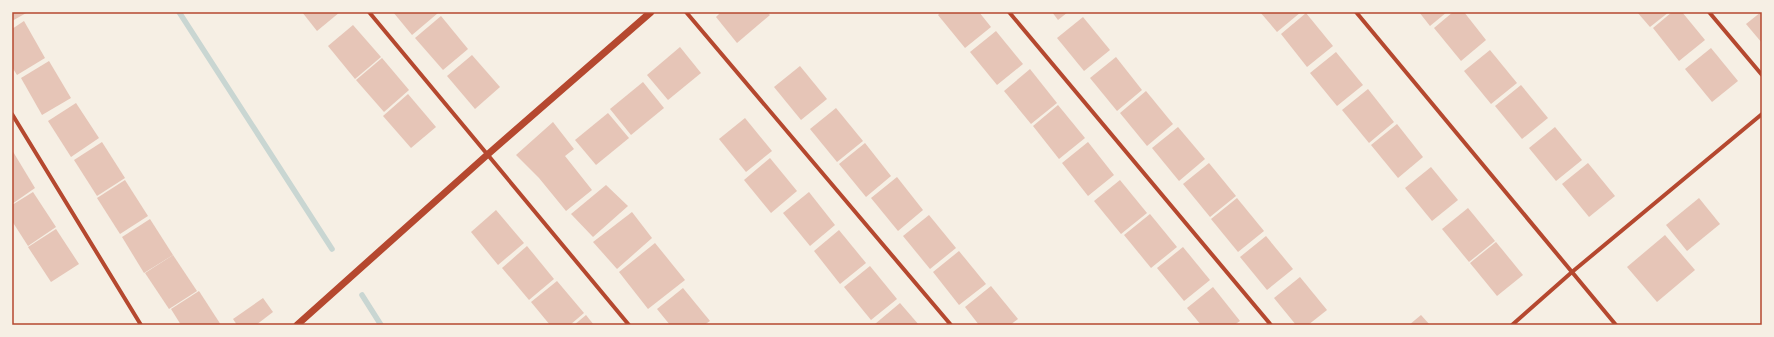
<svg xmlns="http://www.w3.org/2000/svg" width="1774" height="337" font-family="'Roboto Condensed',sans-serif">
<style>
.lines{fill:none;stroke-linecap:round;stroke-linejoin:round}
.stream{stroke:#c9d6d2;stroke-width:5.5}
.building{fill:#e6c5b7}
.minor{stroke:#b5482f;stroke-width:4}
.tertiary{stroke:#b5482f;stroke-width:7}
.neatline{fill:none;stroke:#b5482f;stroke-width:1.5}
</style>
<rect width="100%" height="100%" fill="#f6efe4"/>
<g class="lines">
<g class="stream">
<path d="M179,12L332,249"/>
<path d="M362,295L381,325"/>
</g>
</g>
<g class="building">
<path d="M12,12H28L12,21Z"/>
<path d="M302,12H340L317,31Z"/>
<path d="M393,12H437L438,13L412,35Z"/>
<path d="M721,12H767L770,15L737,43L716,17Z"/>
<path d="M941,12H979L991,27L965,48L938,15Z"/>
<path d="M1052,12H1068L1058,20Z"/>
<path d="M1260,12H1301L1277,32Z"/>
<path d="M1419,12H1447L1430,26Z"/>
<path d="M1453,12H1464L1486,40L1461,61L1434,28Z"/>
<path d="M1637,12H1669L1650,27Z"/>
<path d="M1672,12H1682L1705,40L1679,61L1653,28Z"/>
<path d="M1761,12H1762V43L1746,24Z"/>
<path d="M1306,13L1333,46L1307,67L1281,34Z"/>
<path d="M441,16L468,49L443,70L415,38Z"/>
<path d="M1083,17L1110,50L1084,71L1057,38Z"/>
<path d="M24,21L45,58L17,75L12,67V29Z"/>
<path d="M353,25L381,57L355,79L328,46Z"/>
<path d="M996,31L1023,64L997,85L970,52Z"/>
<path d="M680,47L701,73L668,100L647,75Z"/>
<path d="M1711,48L1738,81L1712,102L1685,69Z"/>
<path d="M1490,50L1517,83L1491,104L1464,71Z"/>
<path d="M1336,52L1363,85L1337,106L1310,73Z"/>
<path d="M472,55L500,87L475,109L447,76Z"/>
<path d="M1116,57L1142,90L1117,111L1090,78Z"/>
<path d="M382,58L409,90L384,112L356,80Z"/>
<path d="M49,61L71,98L42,115L21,78Z"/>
<path d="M800,66L827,99L801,120L774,87Z"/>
<path d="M1030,69L1057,103L1031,124L1004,91Z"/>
<path d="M643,82L664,108L631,135L610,109Z"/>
<path d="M1521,85L1548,118L1522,139L1495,106Z"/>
<path d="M1368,89L1394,122L1369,143L1342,110Z"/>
<path d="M1146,91L1173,124L1147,146L1120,113Z"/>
<path d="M408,94L436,127L411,148L383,116Z"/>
<path d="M76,103L99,138L71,157L48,121Z"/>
<path d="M1058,105L1085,138L1059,159L1033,126Z"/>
<path d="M836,108L863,141L837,162L810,129Z"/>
<path d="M608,113L629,138L596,165L575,140Z"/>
<path d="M745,118L772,151L746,172L719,139Z"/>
<path d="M553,122L574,149L565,156L592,190L566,211L539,178L516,155Z"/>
<path d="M1397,124L1423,157L1398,178L1371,145Z"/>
<path d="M1178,127L1205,159L1179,181L1152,148Z"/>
<path d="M1555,127L1582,160L1556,181L1529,148Z"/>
<path d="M102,142L125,178L97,196L74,160Z"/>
<path d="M1088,142L1114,175L1088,196L1062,163Z"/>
<path d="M865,143L891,176L866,197L839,164Z"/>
<path d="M12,150L35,188L12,204Z"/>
<path d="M770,158L797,191L771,213L744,180Z"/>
<path d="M1209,163L1236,196L1210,217L1183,184Z"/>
<path d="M1588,163L1615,196L1589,217L1562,184Z"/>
<path d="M1431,167L1458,200L1432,221L1405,188Z"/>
<path d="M897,177L923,210L898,231L871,198Z"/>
<path d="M125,180L148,216L120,234L97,198Z"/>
<path d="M1120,180L1147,213L1121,234L1094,201Z"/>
<path d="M606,185L628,206L593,237L571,214Z"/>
<path d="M33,192L56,227L28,246L12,221V205Z"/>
<path d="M809,192L835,225L810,246L783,213Z"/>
<path d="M1237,198L1264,231L1238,252L1211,219Z"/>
<path d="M1699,198L1720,224L1687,251L1666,225Z"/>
<path d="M1468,208L1495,241L1469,262L1442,229Z"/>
<path d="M496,210L524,243L498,265L471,232Z"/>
<path d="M632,212L652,238L617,269L593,242Z"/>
<path d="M1150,214L1177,247L1151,268L1124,235Z"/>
<path d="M929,215L956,248L930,269L903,236Z"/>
<path d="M150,219L173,255L144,273L122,237Z"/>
<path d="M56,229L79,264L51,282L28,247Z"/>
<path d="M839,230L866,263L840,284L814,251Z"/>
<path d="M1665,235L1695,270L1657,302L1627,267Z"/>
<path d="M1266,236L1293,269L1267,290L1240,257Z"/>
<path d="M1496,242L1523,275L1497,296L1470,263Z"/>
<path d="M655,243L685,280L648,309L619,272Z"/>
<path d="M527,246L554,279L529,300L502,268Z"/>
<path d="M1183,247L1210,280L1184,301L1157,268Z"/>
<path d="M959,251L986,284L959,305L933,272Z"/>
<path d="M173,255L197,291L169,309L145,273Z"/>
<path d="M870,266L897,299L871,320L844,287Z"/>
<path d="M1300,277L1327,310L1308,325H1296L1274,298Z"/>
<path d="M557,281L584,313L570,325H550L531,302Z"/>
<path d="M991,286L1018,319L1010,325H979L965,307Z"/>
<path d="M1213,287L1240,321L1234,325H1201L1187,308Z"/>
<path d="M683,288L710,321L704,325H670L657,309Z"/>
<path d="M199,291L221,325H181L171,309Z"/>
<path d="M263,298L273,312L256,325H237L233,319Z"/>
<path d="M900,303L919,325H876L875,324Z"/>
<path d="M586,315L594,325H574Z"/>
<path d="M1421,315L1430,325H1409Z"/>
</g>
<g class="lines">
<g class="minor">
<path d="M369,12L629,325"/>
<path d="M686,12L951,325"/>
<path d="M1009,12L1271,325"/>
<path d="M1356,12L1616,325"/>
<path d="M1709,12L1762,75"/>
<path d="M12,114L141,325"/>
<path d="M1512,325L1572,272L1762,114"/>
</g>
<path class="tertiary" d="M297,325L487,155L651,12"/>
</g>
<rect width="1774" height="337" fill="none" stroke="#f6efe4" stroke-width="26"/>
<rect x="13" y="13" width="1748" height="311" class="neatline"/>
</svg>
